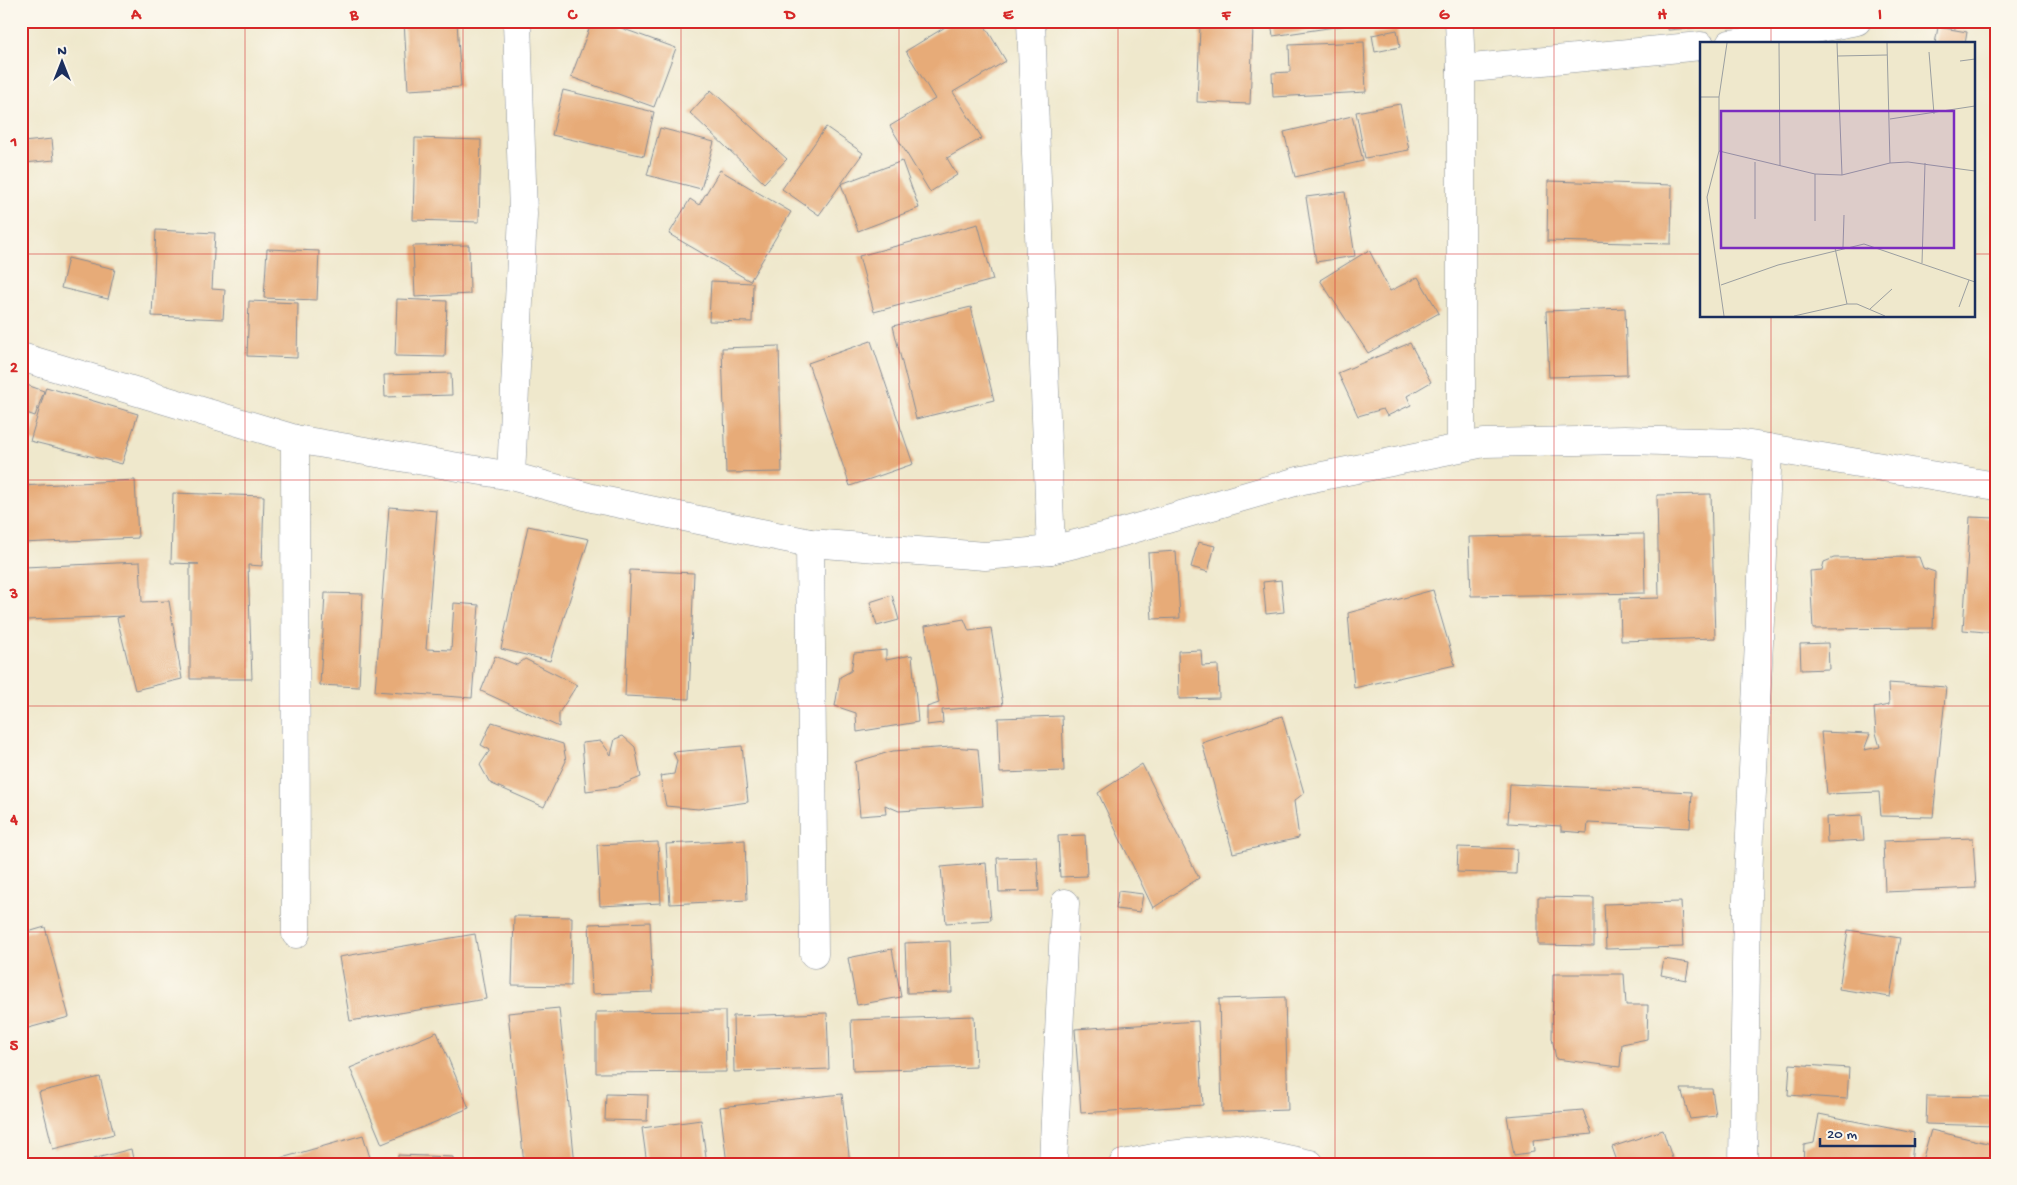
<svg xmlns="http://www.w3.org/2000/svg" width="2017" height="1185" font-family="'Gochi Hand',sans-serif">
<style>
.building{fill:#e7ab78}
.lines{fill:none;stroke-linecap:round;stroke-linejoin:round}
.street-casing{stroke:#858c95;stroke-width:29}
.street{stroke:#fff;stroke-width:28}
.grid{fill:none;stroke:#d62828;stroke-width:1;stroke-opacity:0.55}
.inset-road{fill:none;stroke:#9a9ea0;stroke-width:1}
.view{fill:#7b2cbf;fill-opacity:0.15;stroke:#7b2cbf;stroke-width:2.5}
.inset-edge{fill:none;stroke:#1b2f5e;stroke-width:2.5}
.neatline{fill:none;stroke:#d62828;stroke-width:2}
.grid-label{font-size:16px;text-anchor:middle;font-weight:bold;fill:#d62828}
</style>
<rect width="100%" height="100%" fill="#fbf7ec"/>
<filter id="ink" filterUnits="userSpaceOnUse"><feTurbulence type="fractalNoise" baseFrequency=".02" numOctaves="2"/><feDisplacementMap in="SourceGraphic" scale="10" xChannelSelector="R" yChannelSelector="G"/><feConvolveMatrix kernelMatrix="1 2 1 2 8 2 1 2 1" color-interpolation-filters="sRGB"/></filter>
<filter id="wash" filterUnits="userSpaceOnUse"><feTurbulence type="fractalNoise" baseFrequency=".0096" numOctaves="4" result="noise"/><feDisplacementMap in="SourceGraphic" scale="20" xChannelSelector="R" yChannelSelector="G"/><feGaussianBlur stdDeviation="1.12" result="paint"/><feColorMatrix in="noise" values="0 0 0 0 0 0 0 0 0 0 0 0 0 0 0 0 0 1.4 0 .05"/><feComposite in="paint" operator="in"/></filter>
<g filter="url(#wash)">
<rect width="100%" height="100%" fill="#efe8cc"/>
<g id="blocks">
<g class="building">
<path d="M404,21H457L461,87L408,90Z"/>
<path d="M592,21H602L676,48L654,107L571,77Z"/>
<path d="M955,21H982L1006,61L953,92L982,138L947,158L957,175L930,192L890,126L935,99L906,51Z"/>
<path d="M1271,21H1369V22L1273,36Z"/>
<path d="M1668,21H1724L1725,25L1668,30Z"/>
<path d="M1200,26L1253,28L1250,104L1197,102Z"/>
<path d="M1938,27L1967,32L1965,44H1935Z"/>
<path d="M1397,30L1400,47L1375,52L1372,35Z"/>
<path d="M1364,42L1366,92L1273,97L1272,73L1290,72L1289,45Z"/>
<path d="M563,90L654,112L644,156L552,135Z"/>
<path d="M711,90L787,159L764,183L690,113Z"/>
<path d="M1400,104L1409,150L1365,158L1356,112Z"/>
<path d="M1352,116L1363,161L1295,177L1284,132Z"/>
<path d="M826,127L863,153L841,184L902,161L919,208L858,231L841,184L819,215L782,189Z"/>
<path d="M660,128L714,142L701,189L647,175Z"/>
<path d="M415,138L481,140L479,222L413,220Z"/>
<path d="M52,139L54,160L25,163L23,142Z"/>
<path d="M720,170L791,212L750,281L669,234L690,199L699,205Z"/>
<path d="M1548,181L1672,185L1671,244L1547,241Z"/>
<path d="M1345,192L1355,256L1316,262L1306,197Z"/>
<path d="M978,224L993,280L874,312L859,256Z"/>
<path d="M156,230L215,233L212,289L225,290L223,319L152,316Z"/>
<path d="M469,245L470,294L415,297L413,246Z"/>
<path d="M267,249L319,251L317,300L264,298Z"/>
<path d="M1369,250L1390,291L1418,277L1439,313L1368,353L1320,280Z"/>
<path d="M68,258L115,269L108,299L61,288Z"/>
<path d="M711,281L753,283L752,322L709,321Z"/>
<path d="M397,299L447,301L445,357L395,356Z"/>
<path d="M249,301L298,303L297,358L247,356Z"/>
<path d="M971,307L994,400L916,419L893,326Z"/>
<path d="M1625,308L1627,375L1549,377L1546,311Z"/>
<path d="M871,341L913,464L850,486L808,363Z"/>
<path d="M1410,343L1431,382L1407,396L1411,405L1387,416L1383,409L1358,416L1338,373Z"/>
<path d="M779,346L782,472L726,473L722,348Z"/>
<path d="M451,373L452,395L385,397L384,375Z"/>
<path d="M24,384L44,391L35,416L21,411V392Z"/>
<path d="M46,387L138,414L122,464L30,441Z"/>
<path d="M135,480L138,538L21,543V486Z"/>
<path d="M173,493L264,496L262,566L248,565L252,679H190V564H199L171,563Z"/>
<path d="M1711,494L1715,638L1621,641L1620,599L1659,598L1657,495Z"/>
<path d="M389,507L437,511L426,649L451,650L454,603L479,605L472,698L375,691Z"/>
<path d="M1970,517L1996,518V633L1963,630Z"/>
<path d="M528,526L589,539L550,661L501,649Z"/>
<path d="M1644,534L1645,593L1471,596L1469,537Z"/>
<path d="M1198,542L1215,546L1208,572L1191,567Z"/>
<path d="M1176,551L1180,618L1152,619L1148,553Z"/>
<path d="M1919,557L1923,568L1935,572L1933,628L1813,629L1810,571L1822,570L1824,562L1834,558Z"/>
<path d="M140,562L142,602L169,601L182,679L135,690L117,618L124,616L26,620L24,567Z"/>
<path d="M630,570L694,573L689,699L625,696Z"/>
<path d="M1281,580L1284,612L1266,614L1263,582Z"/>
<path d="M1433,590L1455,665L1354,688L1348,613Z"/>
<path d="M325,593L363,594L359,687L320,685Z"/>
<path d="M892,595L899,620L877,626L870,602Z"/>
<path d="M964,619L969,631L991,628L1003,705L942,710L943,723L927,725V707L939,703L925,626Z"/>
<path d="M1828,643L1829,669L1801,670L1800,644Z"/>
<path d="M886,650V660L912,655L918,722L857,732L856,713L835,706L840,677L851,671L854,653Z"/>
<path d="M1201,650L1202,666L1218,665L1219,698L1179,699L1178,651Z"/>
<path d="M495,656L517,665L525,659L577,685L559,713V727L481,691Z"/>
<path d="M1888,683L1946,687L1933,817L1881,816L1879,792L1827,794L1821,732L1870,734L1864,750L1880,747L1876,733L1874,708L1889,705Z"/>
<path d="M1062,716L1064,771L1000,773L998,718Z"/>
<path d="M1282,716L1304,793L1294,801L1299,838L1233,853L1202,743Z"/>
<path d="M492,722L563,744L566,761L544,807L490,783L480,765L490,750L481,745Z"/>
<path d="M623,736L635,747L641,777L617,787L586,791L582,743L601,741L611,755L615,739Z"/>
<path d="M742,746L748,802L698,809L666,806L660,776L674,774L677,761L673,752Z"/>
<path d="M951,747L978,749L983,806L899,811L885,805L886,814L860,816L855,762L893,751Z"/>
<path d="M1142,764L1199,878L1153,908L1098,793Z"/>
<path d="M1510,784L1692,792L1690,828L1588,823L1587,833L1561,831V826L1508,823Z"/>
<path d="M1862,815L1864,840L1827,842L1826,817Z"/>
<path d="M1085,835L1087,876L1060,877L1058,836Z"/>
<path d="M1973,838L1976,888L1885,892L1883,841Z"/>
<path d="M745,840L747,900L670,904L666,844Z"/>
<path d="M658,842L661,903L600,906L597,845Z"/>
<path d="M1458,847L1517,849L1516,874L1457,872Z"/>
<path d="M1037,857L1039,891L999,892L997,858Z"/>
<path d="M986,863L991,920L946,923L941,867Z"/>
<path d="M1118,891L1143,894L1140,912L1116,909Z"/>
<path d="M1538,897L1594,898V946L1538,945Z"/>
<path d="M1681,902L1683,947L1606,949L1604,904Z"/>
<path d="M514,916L572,917L571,986L512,985Z"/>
<path d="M650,922L653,992L592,994L589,924Z"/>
<path d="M45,927L69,1017L21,1030V934Z"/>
<path d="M1848,930L1900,938L1890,997L1839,989Z"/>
<path d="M475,934L486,999L350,1021L339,957Z"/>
<path d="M950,941L952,992L907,993L905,943Z"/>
<path d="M892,949L901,997L857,1005L848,958Z"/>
<path d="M1664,959L1689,963L1686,980L1661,975Z"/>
<path d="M1553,974H1624L1626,1005H1648L1647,1039L1622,1044L1620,1067L1556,1059L1552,1038Z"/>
<path d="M1285,997L1288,1110L1222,1112L1219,999Z"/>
<path d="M559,1008L575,1164H524L508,1013Z"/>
<path d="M725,1011L726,1072L596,1073V1012Z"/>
<path d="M827,1013L829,1069L734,1072L733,1016Z"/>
<path d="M974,1016L976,1067L853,1071L851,1020Z"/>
<path d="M1198,1021L1203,1105L1081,1113L1075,1029Z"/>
<path d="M437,1032L469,1108L382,1144L350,1068Z"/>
<path d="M1790,1064L1849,1068L1847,1099L1788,1095Z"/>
<path d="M100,1077L114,1134L53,1149L39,1092Z"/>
<path d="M1681,1089H1712L1716,1116L1690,1119Z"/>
<path d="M606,1094L648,1095L647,1121L605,1120Z"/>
<path d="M842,1094L850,1164H727L720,1107Z"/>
<path d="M1927,1096L1996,1097V1126L1926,1124Z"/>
<path d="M1583,1110L1592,1134L1533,1140L1534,1152L1514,1155L1507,1116Z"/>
<path d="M1819,1114L1914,1133L1911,1164H1803L1804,1145L1814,1143Z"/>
<path d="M701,1120L707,1164H647L642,1128Z"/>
<path d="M1663,1130L1674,1164H1618L1612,1147Z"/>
<path d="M1931,1130L1996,1145L1994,1164H1921Z"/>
<path d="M363,1135L372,1164H264V1163Z"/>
<path d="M131,1149L134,1164H94L93,1159Z"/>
<path d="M398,1155L453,1157V1164H398Z"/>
</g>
</g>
</g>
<g filter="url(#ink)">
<use href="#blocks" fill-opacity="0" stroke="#858c95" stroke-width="1"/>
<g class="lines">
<defs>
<g id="street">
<path d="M1031,21L1051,550"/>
<path d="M1459,21L1461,69V447"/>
<path d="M1730,44L1747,42L1857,21"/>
<path d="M1461,69L1701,46"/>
<path d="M21,357L295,439L511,476L592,498L810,543L985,556L1051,550L1119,533L1298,481L1484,443L1625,440L1738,443L1996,486"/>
<path d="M295,439L296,934"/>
<path d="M511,476L523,214L517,21"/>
<path d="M810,543L814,954"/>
<path d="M1053,1164L1065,903"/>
<path d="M1123,1164L1169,1155L1236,1148L1310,1164"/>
<path d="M1743,1164L1747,899L1768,448"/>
</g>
</defs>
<use href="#street" class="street-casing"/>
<use href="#street" class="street"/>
</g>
</g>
<path class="grid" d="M245,21V1164M463,21V1164M681,21V1164M899,21V1164M1118,21V1164M1335,21V1164M1554,21V1164M1771,21V44M21,254H1701M1973,254H1996M1771,316V1164M21,480H1996M21,706H1996M21,932H1996"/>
<g transform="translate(1700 42)">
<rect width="275" height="275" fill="#efe8cc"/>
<path class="inset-road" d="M79,1L80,124M137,1L142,133M187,1L190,121M229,10L234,72M138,14L187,13M260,19L275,17M0,55H19M190,77L275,64M19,109L115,132L142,133L190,121L208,120L275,129M55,120V177M115,132V179M143,205L144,173M135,206L147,262M222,221L225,121M21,243L78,223L164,202L275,240M259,265L269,238M170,267L192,247M24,274L7,155L19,109V55L27,1M94,274L147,262H157L185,274"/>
<path class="view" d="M21,69H254V206H21Z"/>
<rect width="275" height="275" class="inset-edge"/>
</g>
<rect width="2017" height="1185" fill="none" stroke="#fbf7ec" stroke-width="55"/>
<g transform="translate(62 62)" stroke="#fbf7ec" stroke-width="4" paint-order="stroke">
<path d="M0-4L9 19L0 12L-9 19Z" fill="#1b2f5e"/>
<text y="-8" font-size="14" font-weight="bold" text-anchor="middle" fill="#1b2f5e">N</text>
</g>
<path d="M1820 1138v8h95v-8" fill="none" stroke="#1b2f5e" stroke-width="2.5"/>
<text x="1827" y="1138" font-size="15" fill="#1b2f5e" stroke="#fbf7ec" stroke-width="4" paint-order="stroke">20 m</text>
<rect x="28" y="28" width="1962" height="1130" class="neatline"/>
<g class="grid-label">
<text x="136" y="19">A</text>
<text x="354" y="19">B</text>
<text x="572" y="19">C</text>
<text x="790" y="19">D</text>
<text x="1008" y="19">E</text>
<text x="1226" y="19">F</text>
<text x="1444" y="19">G</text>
<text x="1662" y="19">H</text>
<text x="1880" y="19">I</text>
<text x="14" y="146">1</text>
<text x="14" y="372">2</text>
<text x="14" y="598">3</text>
<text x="14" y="824">4</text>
<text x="14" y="1050">5</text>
</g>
</svg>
